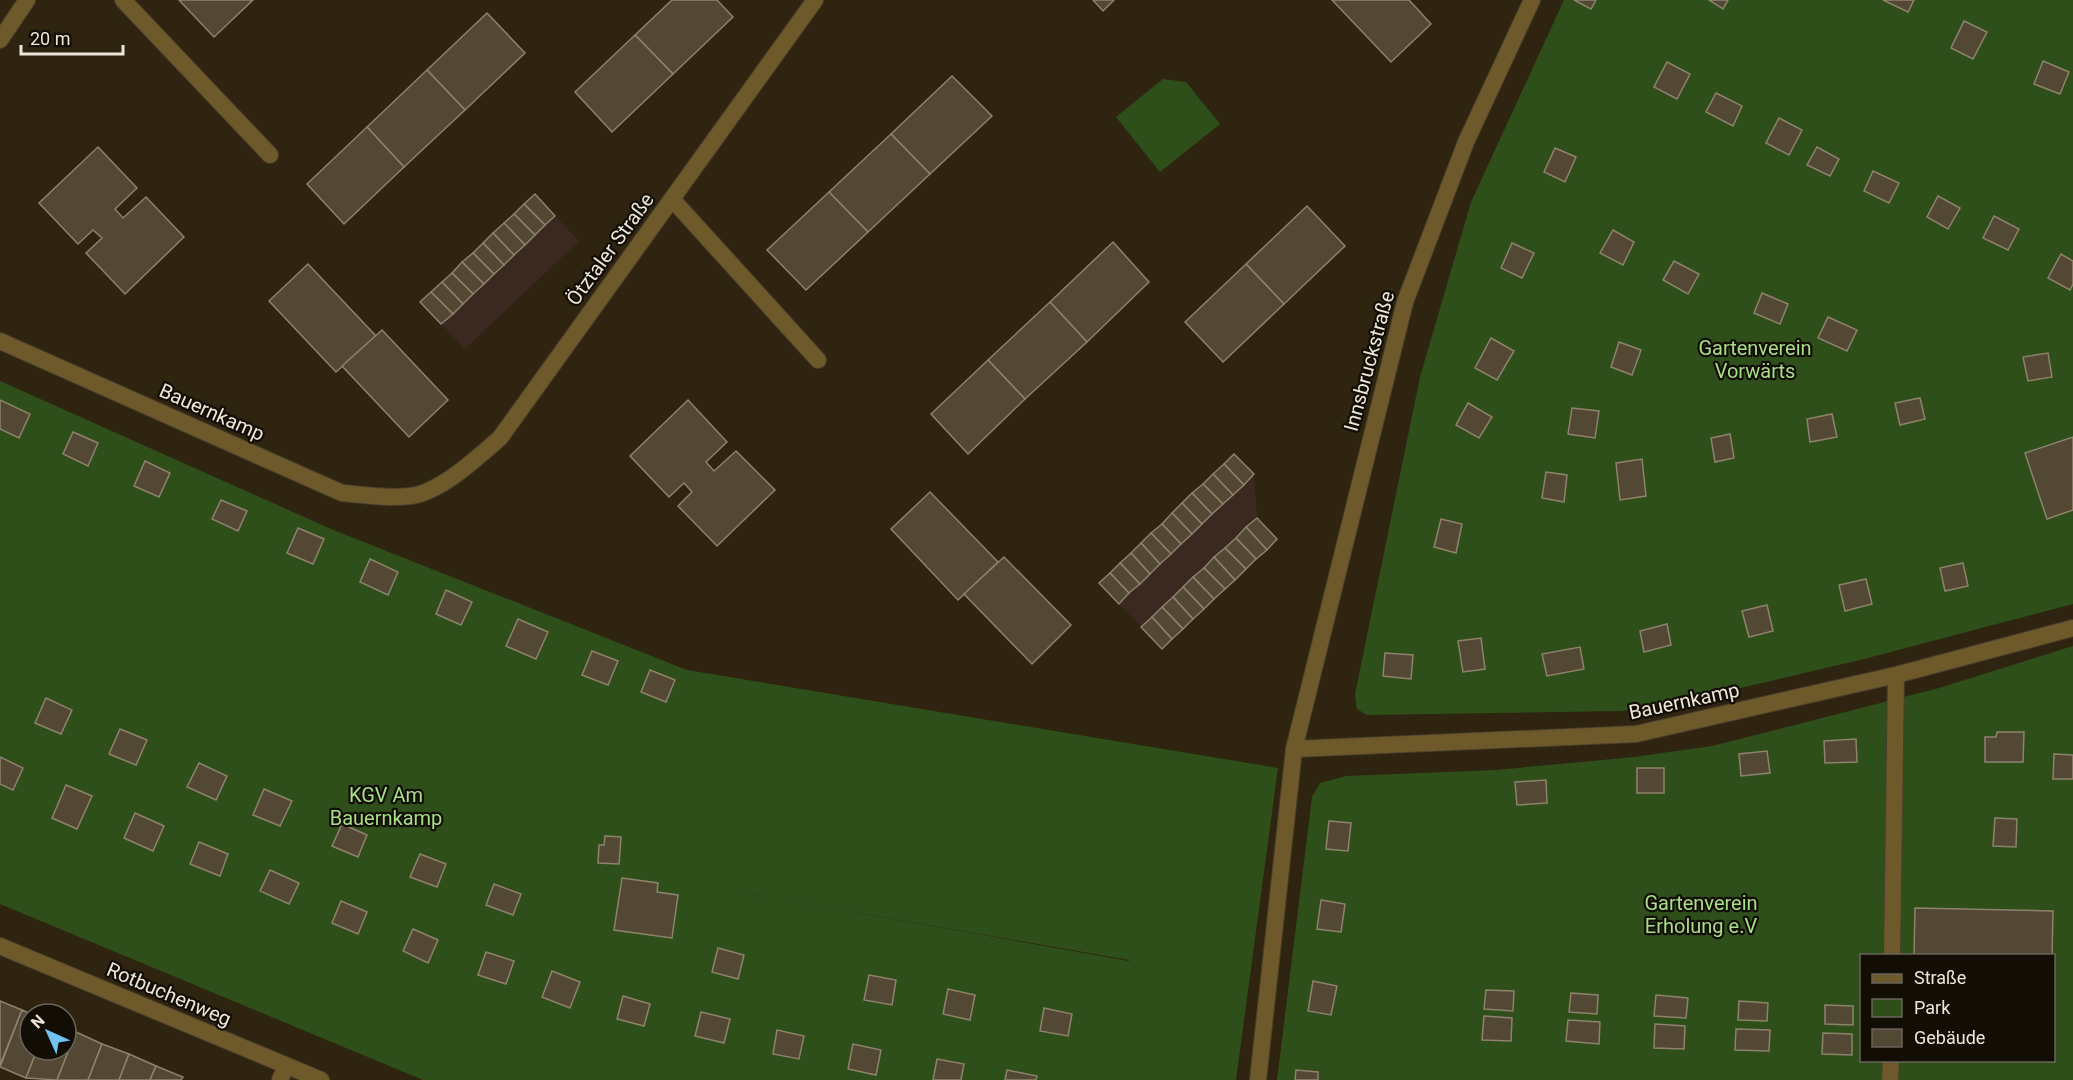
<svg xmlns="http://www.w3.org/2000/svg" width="2073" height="1080" font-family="Roboto,sans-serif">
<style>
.industrial{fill:#3a2821}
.green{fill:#2f4f1a;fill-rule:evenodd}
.building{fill:#534833;stroke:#8e826c;stroke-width:1.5}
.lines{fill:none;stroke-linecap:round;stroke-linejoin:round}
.service-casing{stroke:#493f2c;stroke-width:18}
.minor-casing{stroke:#493f2c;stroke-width:18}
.service{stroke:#6e592a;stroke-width:16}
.minor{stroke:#6e592a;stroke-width:16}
.labels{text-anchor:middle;stroke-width:4.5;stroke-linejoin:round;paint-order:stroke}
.street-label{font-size:20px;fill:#ede6da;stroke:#120e06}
.park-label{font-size:20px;fill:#a8df89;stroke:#120e06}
</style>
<rect width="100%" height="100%" fill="#2e2410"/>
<g class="industrial">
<path d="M535,194L579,241L465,349L420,302Z"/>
<path d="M1234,454L1254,474L1257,518L1277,539L1162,649L1099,583Z"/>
</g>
<g class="green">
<path d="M1564,0H2073V604L1864,659L1668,705L1621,711L1367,715L1357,709L1355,694L1420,377L1471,202Z"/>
<path d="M1163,79L1186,82L1220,124L1160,172L1116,117Z"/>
<path d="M0,381L331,529L687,670L1278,768L1236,1080H423L0,904ZM739,892L1129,960V961Z"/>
<path d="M2073,646V1080H1277L1312,797L1320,783L1346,776L1496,770L1634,757L1712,746L1939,688ZM1862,956H2054V1060H1862Z"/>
</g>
<g class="building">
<path d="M179,0H253L214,37Z"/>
<path d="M672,0H717L733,17L673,74L635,35Z"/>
<path d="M1093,0H1114L1103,11Z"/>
<path d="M1332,0H1409L1431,24L1391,62Z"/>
<path d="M1574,0H1596L1591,9Z"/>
<path d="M1709,0H1728L1723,9Z"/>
<path d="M1883,0H1914L1908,12Z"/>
<path d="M487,13L525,53L465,110L427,70Z"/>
<path d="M1964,21L1987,32L1973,59L1951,48Z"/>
<path d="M635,35L673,74L612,132L575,92Z"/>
<path d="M2043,61L2069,72L2060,94L2034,84Z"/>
<path d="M1667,62L1690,74L1677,99L1654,87Z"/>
<path d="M427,70L465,110L404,167L367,127Z"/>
<path d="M952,76L992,116L930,174L891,134Z"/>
<path d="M1716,93L1742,106L1733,126L1706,112Z"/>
<path d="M1779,118L1802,130L1789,155L1766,143Z"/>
<path d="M367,127L404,167L344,224L307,184Z"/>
<path d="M891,134L930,174L868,232L829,192Z"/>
<path d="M98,147L137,188L115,209L123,218L146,197L184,237L125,294L86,253L102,238L93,230L78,244L39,203Z"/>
<path d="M1817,147L1839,159L1830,176L1807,165Z"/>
<path d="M1555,148L1576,157L1565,182L1544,172Z"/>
<path d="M1873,171L1899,183L1889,203L1864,191Z"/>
<path d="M829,192L868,232L806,290L767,250Z"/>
<path d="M535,194L555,216L545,225L524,204Z"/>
<path d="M1938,196L1960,208L1948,229L1927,217Z"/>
<path d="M524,204L545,225L535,235L514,214Z"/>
<path d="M1307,206L1345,246L1284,304L1246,264Z"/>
<path d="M514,214L535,235L525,245L504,223Z"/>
<path d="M1994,216L2019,229L2008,250L1983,238Z"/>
<path d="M504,223L525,245L514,255L493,233Z"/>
<path d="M1613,230L1634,242L1623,265L1600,253Z"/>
<path d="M493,233L514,255L504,265L483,243Z"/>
<path d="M1113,242L1149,282L1087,342L1050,302Z"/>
<path d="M483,243L504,265L494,274L473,253Z"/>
<path d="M1512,243L1534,253L1522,278L1501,268Z"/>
<path d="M473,253L494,274L484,284L462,262Z"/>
<path d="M2061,254L2073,261V284L2070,290L2048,278Z"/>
<path d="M1674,261L1699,274L1688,294L1663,280Z"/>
<path d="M462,262L484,284L473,294L452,273Z"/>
<path d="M308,264L376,336L336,372L269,301Z"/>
<path d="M1246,264L1284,304L1223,362L1185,322Z"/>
<path d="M452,273L473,294L463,304L442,282Z"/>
<path d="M442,282L463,304L453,314L431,292Z"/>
<path d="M431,292L453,314L441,324L420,302Z"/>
<path d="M1762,293L1788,304L1780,324L1754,313Z"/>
<path d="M1050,302L1087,342L1025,399L988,360Z"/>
<path d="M1828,317L1857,330L1847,351L1818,338Z"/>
<path d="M382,330L448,400L409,437L342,366Z"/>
<path d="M1491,338L1514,351L1497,380L1475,368Z"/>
<path d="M1619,342L1641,350L1632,375L1611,367Z"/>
<path d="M2048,353L2052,377L2028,381L2023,357Z"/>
<path d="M988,360L1025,399L968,454L931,414Z"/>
<path d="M1920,398L1925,419L1900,425L1895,403Z"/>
<path d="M0,400L30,414L19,438L0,429Z"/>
<path d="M688,400L727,442L706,462L714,471L736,451L775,490L717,546L678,506L692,492L684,483L669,497L630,456Z"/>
<path d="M1468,403L1492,417L1479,438L1456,425Z"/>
<path d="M1572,408L1599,411L1595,438L1568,434Z"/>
<path d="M1832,414L1837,437L1810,442L1807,419Z"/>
<path d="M73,432L98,443L88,466L63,454Z"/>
<path d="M1730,434L1734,458L1715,462L1711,438Z"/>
<path d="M2073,437V510L2047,519L2025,453Z"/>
<path d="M1234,454L1254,474L1244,485L1224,464Z"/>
<path d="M1642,459L1646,496L1620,500L1616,463Z"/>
<path d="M145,461L170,473L159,497L134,486Z"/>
<path d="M1224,464L1244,485L1233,495L1213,474Z"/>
<path d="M1546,472L1567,475L1564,502L1542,498Z"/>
<path d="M1213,474L1233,495L1223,504L1203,484Z"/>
<path d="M1203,484L1223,504L1212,514L1192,493Z"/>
<path d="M930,492L998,562L958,600L891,529Z"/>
<path d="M1192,493L1212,514L1202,524L1182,503Z"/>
<path d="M221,500L247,511L238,531L212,519Z"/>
<path d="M1182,503L1202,524L1192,534L1172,513Z"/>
<path d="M1172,513L1192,534L1181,544L1162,524Z"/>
<path d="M1257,518L1277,539L1267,550L1246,527Z"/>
<path d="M1441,519L1462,524L1456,553L1434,547Z"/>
<path d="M1162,524L1181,544L1171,554L1151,533Z"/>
<path d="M1246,527L1267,550L1256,559L1236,538Z"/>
<path d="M298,528L324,539L313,564L287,553Z"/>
<path d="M1151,533L1171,554L1160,564L1141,543Z"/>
<path d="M1236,538L1256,559L1246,569L1225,548Z"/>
<path d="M1141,543L1160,564L1150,574L1131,553Z"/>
<path d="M1225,548L1246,569L1235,580L1214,557Z"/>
<path d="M1131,553L1150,574L1140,584L1120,563Z"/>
<path d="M1004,557L1071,625L1032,664L964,594Z"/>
<path d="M1214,557L1235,580L1225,589L1204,568Z"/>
<path d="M370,559L398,572L388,595L360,582Z"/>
<path d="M1120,563L1140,584L1129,593L1110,573Z"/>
<path d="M1963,563L1968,586L1945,591L1940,568Z"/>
<path d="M1204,568L1225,589L1214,599L1193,577Z"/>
<path d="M1110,573L1129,593L1119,604L1099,583Z"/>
<path d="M1193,577L1214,599L1204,609L1183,587Z"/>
<path d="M1866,579L1872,604L1845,611L1839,585Z"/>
<path d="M1183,587L1204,609L1193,619L1173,597Z"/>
<path d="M446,590L472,602L461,625L436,614Z"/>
<path d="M1173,597L1193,619L1183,629L1162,607Z"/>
<path d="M1767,605L1773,631L1749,637L1742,611Z"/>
<path d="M1162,607L1183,629L1172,639L1152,617Z"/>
<path d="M1152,617L1172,639L1162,649L1141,627Z"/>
<path d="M518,619L548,632L536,659L506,646Z"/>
<path d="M1667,624L1671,645L1644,652L1640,631Z"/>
<path d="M1481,638L1485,669L1463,672L1458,641Z"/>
<path d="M1580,647L1584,669L1547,676L1542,654Z"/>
<path d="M592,651L618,661L608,685L582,675Z"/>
<path d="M1385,653L1413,655L1411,679L1383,676Z"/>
<path d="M650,670L675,680L666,702L641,692Z"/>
<path d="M46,698L72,710L61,734L35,723Z"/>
<path d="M120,729L147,740L136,765L109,754Z"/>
<path d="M1997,732H2024L2023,762H1985V737H1996Z"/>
<path d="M1856,739L1857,762L1825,763L1824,741Z"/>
<path d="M1767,751L1770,773L1741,776L1739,754Z"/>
<path d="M2054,754L2073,755V779H2053Z"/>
<path d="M0,757L23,768L13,790L0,784Z"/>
<path d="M199,763L227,776L216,800L187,787Z"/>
<rect x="1637" y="768" width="27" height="25"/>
<path d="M1546,780L1547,803L1517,805L1515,782Z"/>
<path d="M66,785L92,796L77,829L52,818Z"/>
<path d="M264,789L292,801L280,826L253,815Z"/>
<path d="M135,813L164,826L153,851L124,838Z"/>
<path d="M1995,818L2017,819L2016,847L1993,846Z"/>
<path d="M1329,821L1351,823L1348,851L1326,849Z"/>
<path d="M342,824L367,835L358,857L332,846Z"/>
<path d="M605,836L621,837L619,864L598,863L599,845H604Z"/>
<path d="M199,842L228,854L220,876L190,864Z"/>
<path d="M420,854L446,864L437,887L410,877Z"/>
<path d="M270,870L299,883L289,904L260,891Z"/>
<path d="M622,878L658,883L657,892L678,895L672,938L614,930Z"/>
<path d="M494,884L521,894L513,915L486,905Z"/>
<path d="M1321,900L1345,904L1341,932L1317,929Z"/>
<path d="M341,901L367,912L358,934L332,923Z"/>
<path d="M1915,908L2053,911L2052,956H1914Z"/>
<path d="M413,929L438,940L428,963L403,951Z"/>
<path d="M718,948L744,955L738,979L712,972Z"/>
<path d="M486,952L514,961L506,984L478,975Z"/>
<path d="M552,971L580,982L570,1008L542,997Z"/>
<path d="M869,975L896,980L892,1005L864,1000Z"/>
<path d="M1313,981L1337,986L1331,1015L1308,1011Z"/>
<path d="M948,989L975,995L970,1020L943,1014Z"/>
<path d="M1486,990L1514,991L1513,1011L1484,1009Z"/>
<path d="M1571,993L1598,995L1597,1014L1569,1012Z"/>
<path d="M1656,995L1688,998L1686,1018L1654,1016Z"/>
<path d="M623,996L650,1004L644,1026L617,1019Z"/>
<path d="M0,1001L22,1010L0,1065Z"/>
<path d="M1739,1001L1768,1003L1767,1021L1738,1020Z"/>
<path d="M1825,1005L1853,1006V1025L1825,1024Z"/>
<path d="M1044,1008L1072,1014L1068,1036L1040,1031Z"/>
<path d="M22,1010L31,1014L30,1050H37L26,1078L0,1067Z"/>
<path d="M701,1012L730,1019L724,1043L695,1036Z"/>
<path d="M1484,1016L1512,1018L1511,1041L1482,1040Z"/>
<path d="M1568,1020L1600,1022L1599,1044L1566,1041Z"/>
<path d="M1655,1024L1685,1026L1684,1049L1654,1048Z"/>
<path d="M66,1029L76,1032L57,1080L26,1078L37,1050H66Z"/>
<path d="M1736,1029L1770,1030L1769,1051L1735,1050Z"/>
<path d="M777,1030L804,1036L799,1059L773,1054Z"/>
<path d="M76,1032L102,1044L88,1080H57Z"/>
<path d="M1823,1033L1852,1034V1055L1822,1054Z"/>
<path d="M102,1044L129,1054L119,1080H88Z"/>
<path d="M853,1044L881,1050L876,1075L848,1069Z"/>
<path d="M129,1054L156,1066L150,1080H119Z"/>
<path d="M937,1059L964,1064L961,1080H933Z"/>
<path d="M156,1066L183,1077L181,1080H150Z"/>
<path d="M1007,1070L1037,1076L1036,1080H1005Z"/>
<path d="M1296,1070L1318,1072V1080H1295Z"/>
</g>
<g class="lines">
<defs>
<g id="service">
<path d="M123,0L270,155"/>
<path d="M672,199L818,360"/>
<path d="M1892,956L1896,675"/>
<path d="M1258,1080L1294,749"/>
<path d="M1890,1080L1891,1060"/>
</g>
<g id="minor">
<path d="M1532,0L1466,142L1405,302L1294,749L1636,734L1896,675L2073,628"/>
<path d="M0,40L27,0"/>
<path d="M0,341L342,493C365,495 388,499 411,496C441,492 478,457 500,438L815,0"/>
<path d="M0,946L321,1080"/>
<path d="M280,1080L286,1066"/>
</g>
</defs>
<use href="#service" class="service-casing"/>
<use href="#minor" class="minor-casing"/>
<use href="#service" class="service"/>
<use href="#minor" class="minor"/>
</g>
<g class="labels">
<g class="street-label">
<text transform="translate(610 249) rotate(-54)" y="7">Ötztaler Straße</text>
<text transform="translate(1369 361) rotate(-75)" y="7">Innsbruckstraße</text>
<text transform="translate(212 412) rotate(24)" y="7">Bauernkamp</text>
<text transform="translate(1684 701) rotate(-12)" y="7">Bauernkamp</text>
<text transform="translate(169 994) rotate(23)" y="7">Rotbuchenweg</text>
</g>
<g class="park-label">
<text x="1755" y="355">Gartenverein<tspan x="1755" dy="23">Vorwärts</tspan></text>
<text x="386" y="802">KGV Am<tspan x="386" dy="23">Bauernkamp</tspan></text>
<text x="1701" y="910">Gartenverein<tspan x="1701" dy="23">Erholung e.V</tspan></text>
</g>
</g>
<rect x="1860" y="954" width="195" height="108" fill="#120e06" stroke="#6a645b" stroke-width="1.5"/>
<rect x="1872" y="974" width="30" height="9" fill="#6e592a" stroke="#6a645b" stroke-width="1.5"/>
<text x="1914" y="984" font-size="18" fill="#ede6da">Straße</text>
<rect x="1872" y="999" width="30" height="18" fill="#2f4f1a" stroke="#6a645b" stroke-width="1.5"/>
<text x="1914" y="1014" font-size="18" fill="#ede6da">Park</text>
<rect x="1872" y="1029" width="30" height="18" fill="#534833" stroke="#6a645b" stroke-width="1.5"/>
<text x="1914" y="1044" font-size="18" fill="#ede6da">Gebäude</text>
<g transform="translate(48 1032) rotate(315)"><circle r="28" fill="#120e06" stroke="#6a645b" stroke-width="1.5"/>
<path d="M0-4.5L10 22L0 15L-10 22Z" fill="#70c1f4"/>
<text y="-9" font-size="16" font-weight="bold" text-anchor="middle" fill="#ede6da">N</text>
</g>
<path d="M21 45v9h102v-9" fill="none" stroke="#ede6da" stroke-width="3"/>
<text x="30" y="45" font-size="18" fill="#ede6da" stroke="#120e06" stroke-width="4.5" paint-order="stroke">20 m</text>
</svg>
